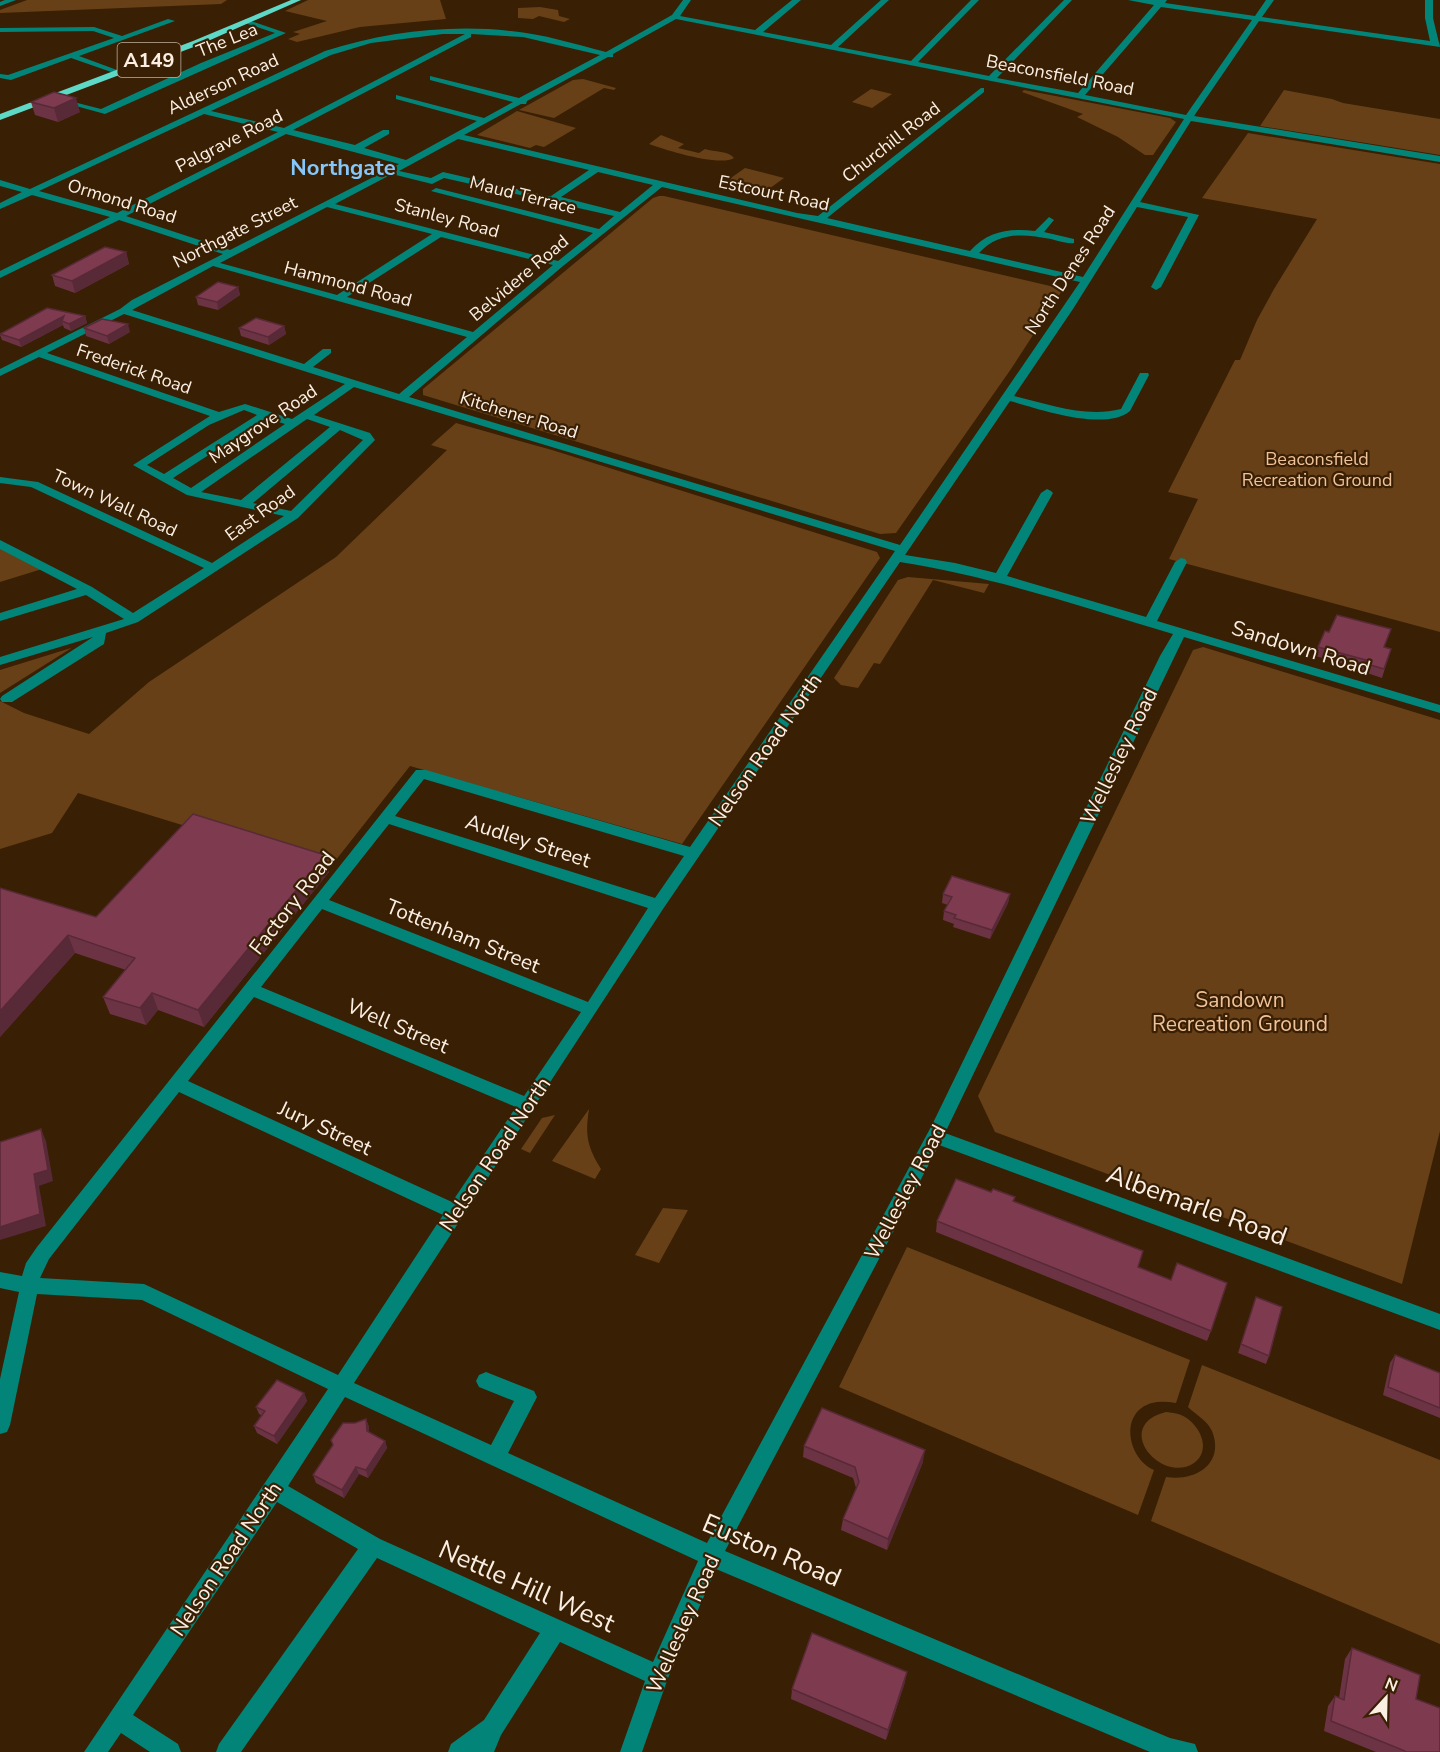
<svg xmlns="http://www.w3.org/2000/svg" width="1440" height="1752" font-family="'Nunito Sans',sans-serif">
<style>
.green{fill:#674017}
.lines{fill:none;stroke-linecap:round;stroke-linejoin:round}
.minor{fill:#028578;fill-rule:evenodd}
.major{fill:#5ed8c7;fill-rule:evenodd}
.wall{fill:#6c3344}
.shaded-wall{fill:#582937}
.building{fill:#7e3b4f;stroke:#582937;stroke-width:1.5}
.labels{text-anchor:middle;stroke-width:4.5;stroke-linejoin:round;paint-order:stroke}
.far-street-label{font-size:18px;fill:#fbefe4;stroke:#391f03}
.far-park-label{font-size:18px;fill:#f0c299;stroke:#391f03}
.shield{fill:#391f03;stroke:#c1b1a0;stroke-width:1.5}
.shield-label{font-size:20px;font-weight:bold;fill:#fbefe4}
.street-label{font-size:21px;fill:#fbefe4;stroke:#391f03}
.park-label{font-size:21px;fill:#f0c299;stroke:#391f03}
.far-district-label{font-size:22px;font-weight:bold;fill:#85c7fb;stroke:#391f03}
.near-street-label{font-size:26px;fill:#fbefe4;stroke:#391f03}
</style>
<rect width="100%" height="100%" fill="#391f03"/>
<g class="green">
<path d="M27,0H227L221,4L0,13V10Z"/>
<path d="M308,0H440L446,19L360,27L297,42L288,39L300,34L293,32L327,21L285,11Z"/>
<path d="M540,7L558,10L559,16L570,19L564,22L539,16L533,19L518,18V8Z"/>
<path d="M583,79L616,88L614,90L604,88L554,118L519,110L573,80Z"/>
<path d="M871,89L892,94L872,108L852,102Z"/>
<path d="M1024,90L1170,118L1176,122L1153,155H1145L1118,137L1077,117L1083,114L1022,92Z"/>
<path d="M1284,90L1332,99L1343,103L1440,119V155L1260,126Z"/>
<path d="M517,111L576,128L544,147L536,145L530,148L477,135Z"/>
<path d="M1248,133L1440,164V632L1169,559L1198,499L1168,492L1235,360H1240L1257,320L1274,289L1317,219L1202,198Z"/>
<path d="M661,135L684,144L678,148L699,153L705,149C714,152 729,151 734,158C720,167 665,150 649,144Z"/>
<path d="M745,168L784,178L758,197L718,187Z"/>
<path d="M659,196H664L1063,289L1011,369L896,533L880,534L423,395V389L653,198Z"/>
<path d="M456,423L552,450L877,552L880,558L682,844L410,766L328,870L78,793L52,833L0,849V701L24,713L89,734L149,682L336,557L447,450L431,445Z"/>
<path d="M0,547L42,569L0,582Z"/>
<path d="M908,577L989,584L984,593L933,580L880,664L874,663L858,688L841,685L834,678L898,580Z"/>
<path d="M1203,647L1440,720V1131L1402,1284L995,1132L978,1096L1193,650Z"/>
<path d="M71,648L70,649L0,693V670Z"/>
<path d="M589,1109C585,1135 587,1146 601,1169L595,1179L552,1161Z"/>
<path d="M555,1115L530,1153L521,1149L542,1118Z"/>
<path d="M663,1208L688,1210L659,1263L635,1255Z"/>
<path d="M907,1247L1190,1360L1176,1403C1168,1402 1160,1401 1152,1403C1119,1412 1127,1458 1154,1470L1138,1515L839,1387Z"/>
<path d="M1202,1365L1440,1460V1644L1151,1521L1166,1477C1195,1482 1225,1464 1212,1431C1207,1420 1196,1415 1188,1407Z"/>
<path d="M1166,1412C1173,1413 1179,1413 1185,1417C1200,1426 1212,1450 1194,1463C1162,1485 1111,1426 1166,1412Z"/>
</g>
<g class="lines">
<g class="minor">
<path d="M5,0H16L0,6V2Z"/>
<path d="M683,0H691L680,16L755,30L792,0H801L763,32L831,45L881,0H889L838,47L911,61L971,0H979L918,62L989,76L1064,0H1072L997,78L1078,93L1154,5L1128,0H1167L1165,3L1255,16L1266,0H1274L1262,17L1430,41L1425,18V0H1433V18L1440,47L1259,21L1194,116L1440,156V162L1191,121L1140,202L1199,215L1161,287L1156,290L1151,287L1188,217L1137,207L1073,309L1014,396C1048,404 1085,418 1121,409L1140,373H1148L1149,375L1130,411C1105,432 1039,409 1010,401L905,555L955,563L996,573L1041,493L1047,489L1051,491L1053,493L1007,576L1146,617L1175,562L1181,558L1185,559L1187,562L1157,621L1440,705V713L1184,637L945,1133L1440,1314V1330L939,1145L725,1551L1170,1738L1195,1744L1198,1752H1150L716,1569L668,1678L642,1752H620L645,1681L560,1642L501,1735L494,1752H448L451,1744L484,1720L540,1633L377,1558L241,1752H216L219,1744L358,1549L277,1502L133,1715L178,1744L181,1752H150L121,1733L108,1752H84L328,1389L142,1300L37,1294L10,1425L7,1432L0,1434V1379L19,1292L0,1288V1272L22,1276L26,1263L37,1247L416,770H426L690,847L895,551L354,387L314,415L370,433L375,440L298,518L138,622L106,633L104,644L12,702H2L0,699L2,696L93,637L0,665V657L124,619L86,595L0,621V613L77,589L0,549V540L92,587L133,613L204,568L31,487L0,483V477L38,482L212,563L284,516L187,495L133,465L210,416L39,357L0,376V369L120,309L132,300L223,254L119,220L0,278V271L110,217L32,195L0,209V203L22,192L0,186V180L30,189L325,51C384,32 449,24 511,31C543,34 575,44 606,52L672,15ZM1161,7L1252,20L1186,115L1085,95ZM676,19L1184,119L1083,277L979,253C999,231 1024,234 1051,239C1059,241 1067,244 1074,243V239L1044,232L1054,220L1049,217L1035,231C1009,228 988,231 970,251L827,218L984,92V88H981L818,216L797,213L464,135L521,104H526L527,101L608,57H613V54ZM443,34H465L284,128L211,111L331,55L371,43ZM471,34L523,37L600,55L519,98L430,76V80L513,102L484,118L396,95V99L477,121L406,160L364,148L389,134V130H383L355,145L293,130L471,37ZM204,114L278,132L117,213L39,191ZM286,134L399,164L230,250L126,216ZM458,139L589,170L551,196H547L443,172L431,178L399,171ZM598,172L653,185L620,212L561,197ZM392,174L432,184L444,178L614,216L599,229L436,188L431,191L593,233L558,261L335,204ZM662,187L1080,282L900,545L409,397L563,266ZM327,207L432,234L337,295L220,263ZM441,237L553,265L473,332L347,297ZM213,266L467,337L399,394L313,367L331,353V349H323L304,364L132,310ZM124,314L345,384L292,419L245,404L219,412L47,353ZM244,410L257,415L164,474L147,465L209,425ZM266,418L285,424L191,488L173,478ZM307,419L330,427L241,500L201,492ZM340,430L363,440L291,511L253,503ZM900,562C994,577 1083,607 1173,634L1160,656L932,1125L707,1543L508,1453L537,1397L534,1391L486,1372L479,1375L476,1381L479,1387L514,1401L491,1445L354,1383L663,909ZM424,779L684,856L655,898L395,816ZM389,824L648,908L588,1002L329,900ZM322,909L581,1012L524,1096L261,987ZM254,997L516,1107L452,1202L188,1081ZM179,1092L443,1215L338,1375L144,1284L40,1278L49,1259ZM345,1397L698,1561L653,1662L380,1539L288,1486Z"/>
<path d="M168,19L175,21L79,56L117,70V74L71,58L11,80L0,78V74L8,75L114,38L93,31L0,32V28L94,27L122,36Z"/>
<path d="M245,19L286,33L105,114L54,100L58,98L101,109L201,63L275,33L245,23Z"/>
</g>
<path class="major" d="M291,0H301L199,45L0,120V114L193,41Z"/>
</g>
<g class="wall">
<path d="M31,102L80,112L58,122L35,115Z"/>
<path d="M126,252L129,264L75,293L55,286L52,275Z"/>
<path d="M238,287L240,295L218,310L198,305L196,297Z"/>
<path d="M85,316L87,323L71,331L64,328L63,325L21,347L2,340L0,335V333Z"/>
<path d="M284,326L286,334L269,345L241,336L239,328Z"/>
<path d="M84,328L130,332L109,344L86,336Z"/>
<path d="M1318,647H1384L1391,649L1382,678L1361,671L1362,669L1315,656Z"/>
<path d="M325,855L329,872L204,1027L158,1010L146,1025L110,1014L103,997L126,970L75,953L0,1037V888L96,917Z"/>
<path d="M943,894H1010L1008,903L990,939L953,927L954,924L943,920L944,911L948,905L942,903Z"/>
<path d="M991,1192L1015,1197L1014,1201L1138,1267L1211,1331L1207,1341L936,1232L937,1221Z"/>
<path d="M1256,1297L1269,1356L1266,1364L1238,1353Z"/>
<path d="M1395,1355L1440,1373V1418L1383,1395L1390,1363Z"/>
<path d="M304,1393L307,1401L277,1444L257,1433L254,1426L261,1415L259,1414L256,1407Z"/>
<path d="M366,1419L369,1427V1432L385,1441L387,1448L368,1478L359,1474L344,1498L316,1483L313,1475L333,1446L331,1440L355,1423Z"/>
<path d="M804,1446L923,1462L887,1550L841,1530L843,1519L856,1488L853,1478L803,1457Z"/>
<path d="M1352,1648L1416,1699L1440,1752H1376L1324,1731L1328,1706L1335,1696L1339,1698L1345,1659Z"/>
<path d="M905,1682L886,1740L791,1699L792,1689Z"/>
</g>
<g class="shaded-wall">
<path d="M76,98L80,112L58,122L54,108Z"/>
<path d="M126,252L129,264L75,293L72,281Z"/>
<path d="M238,287L240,295L218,310L217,302Z"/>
<path d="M64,316L62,321L63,325L21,347L19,340Z"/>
<path d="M85,316L87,323L71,331L69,324Z"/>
<path d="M128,324L130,332L109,344L107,336Z"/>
<path d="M284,326L286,334L269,345L268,337Z"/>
<path d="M325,855L329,872L204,1027L198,1010Z"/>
<path d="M1010,894L1008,903L990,939L992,930Z"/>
<path d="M68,935L75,953L0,1037V1011Z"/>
<path d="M152,993L158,1010L146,1025L140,1008Z"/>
<path d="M41,1129L46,1141L53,1181L39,1186L46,1226L0,1240V1227L34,1174Z"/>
<path d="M304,1393L307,1401L277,1444L274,1436Z"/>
<path d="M366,1419L369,1427V1439L367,1431Z"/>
<path d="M385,1441L387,1448L368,1478L366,1470Z"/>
<path d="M925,1450L923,1462L887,1550L888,1539Z"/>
<path d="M356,1467L359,1474L344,1498L342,1490Z"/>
<path d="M907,1672L905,1682L886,1740L888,1730Z"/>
</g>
<g class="building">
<path d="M54,92L76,98L54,108L31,102Z"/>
<path d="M105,247L126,252L72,281L52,275Z"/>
<path d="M218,282L238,287L217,302L196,297Z"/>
<path d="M47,308L85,316L69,324L62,321L64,316L19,340L0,334Z"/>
<path d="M256,318L284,326L268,337L239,328Z"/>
<path d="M102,319L128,324L107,336L84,328Z"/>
<path d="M1337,615L1391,629L1384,647L1391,649L1384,669L1364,663L1366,660L1318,647L1325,631L1329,632Z"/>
<path d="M193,814L325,855L198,1010L152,993L140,1008L103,997L135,958L68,935L0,1011V888L96,917Z"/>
<path d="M952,876L1010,894L992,930L954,918L956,915L944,911L952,897L943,894Z"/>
<path d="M41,1129L48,1170L34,1174L40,1214L0,1227V1142Z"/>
<path d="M956,1179L991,1192L993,1189L1015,1197L1013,1201L1143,1251L1138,1267L1171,1280L1177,1263L1227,1283L1211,1331L937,1221Z"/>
<path d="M1256,1297L1282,1307L1269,1356L1241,1344Z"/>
<path d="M1395,1355L1440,1373V1408L1388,1387Z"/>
<path d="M277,1380L304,1393L274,1436L254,1426L265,1411L256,1407Z"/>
<path d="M822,1408L925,1450L888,1539L843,1519L859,1482L855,1467L804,1446Z"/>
<path d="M366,1419L367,1431L385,1441L366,1470L356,1467L342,1490L313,1475L333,1445L331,1440L343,1423H355Z"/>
<path d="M812,1633L907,1672L888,1730L792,1689Z"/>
<path d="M1352,1648L1420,1675L1416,1699L1440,1708V1752H1405V1751L1331,1721L1335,1696L1344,1700Z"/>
</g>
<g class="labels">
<g class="far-street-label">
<text transform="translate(227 40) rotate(-22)" y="6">The Lea</text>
<text transform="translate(1060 75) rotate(11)" y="6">Beaconsfield Road</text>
<text transform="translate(223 84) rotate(-25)" y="6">Alderson Road</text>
<text transform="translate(229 141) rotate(-27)" y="6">Palgrave Road</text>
<text transform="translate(891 142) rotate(-38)" y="6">Churchill Road</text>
<text transform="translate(774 193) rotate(12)" y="6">Estcourt Road</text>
<text transform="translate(523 195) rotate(14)" y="6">Maud Terrace</text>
<text transform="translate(122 201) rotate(17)" y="6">Ormond Road</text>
<text transform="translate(447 218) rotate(15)" y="6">Stanley Road</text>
<text transform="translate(235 232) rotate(-27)" y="6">Northgate Street</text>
<text transform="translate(1070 270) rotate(-57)" y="6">North Denes Road</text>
<text transform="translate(519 278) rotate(-40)" y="6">Belvidere Road</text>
<text transform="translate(348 284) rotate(15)" y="6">Hammond Road</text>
<text transform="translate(134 369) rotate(19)" y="6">Frederick Road</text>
<text transform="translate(519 415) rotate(17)" y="6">Kitchener Road</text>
<text transform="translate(263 424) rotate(-34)" y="6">Maygrove Road</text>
<text transform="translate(115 503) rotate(25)" y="6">Town Wall Road</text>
<text transform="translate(260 513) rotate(-36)" y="6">East Road</text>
</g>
<g class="far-park-label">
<text x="1317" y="465">Beaconsfield<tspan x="1317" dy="21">Recreation Ground</tspan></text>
</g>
<rect class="shield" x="117.5" y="43" width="63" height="34" rx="4.5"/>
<g class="shield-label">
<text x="149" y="67">A149</text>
</g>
<g class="street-label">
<text transform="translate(1301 648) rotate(17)" y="7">Sandown Road</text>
<text transform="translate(765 750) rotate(-55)" y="7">Nelson Road North</text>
<text transform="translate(1119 756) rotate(-64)" y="7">Wellesley Road</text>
<text transform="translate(528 841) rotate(18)" y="7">Audley Street</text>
<text transform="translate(292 903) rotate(-52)" y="7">Factory Road</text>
<text transform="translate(463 936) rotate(22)" y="7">Tottenham Street</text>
<text transform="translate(398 1026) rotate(23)" y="7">Well Street</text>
<text transform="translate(325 1128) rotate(25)" y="7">Jury Street</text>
<text transform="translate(495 1154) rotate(-56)" y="7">Nelson Road North</text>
<text transform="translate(905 1192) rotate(-62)" y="7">Wellesley Road</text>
<text transform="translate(226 1559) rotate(-56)" y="7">Nelson Road North</text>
<text transform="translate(683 1624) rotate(-66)" y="7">Wellesley Road</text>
</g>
<g class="park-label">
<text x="1240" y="1007">Sandown<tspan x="1240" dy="24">Recreation Ground</tspan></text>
</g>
<g class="far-district-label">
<text x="343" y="175">Northgate</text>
</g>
<g class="near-street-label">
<text transform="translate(1197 1205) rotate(20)" y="9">Albemarle Road</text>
<text transform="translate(772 1550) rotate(23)" y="9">Euston Road</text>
<text transform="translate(527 1586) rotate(24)" y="9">Nettle Hill West</text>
</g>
</g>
<g transform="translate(1386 1698) rotate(22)" stroke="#391f03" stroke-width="4.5" paint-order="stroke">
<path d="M0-4.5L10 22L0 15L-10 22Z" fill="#fbefe4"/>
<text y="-9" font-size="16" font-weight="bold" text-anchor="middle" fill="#fbefe4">N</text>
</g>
</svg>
